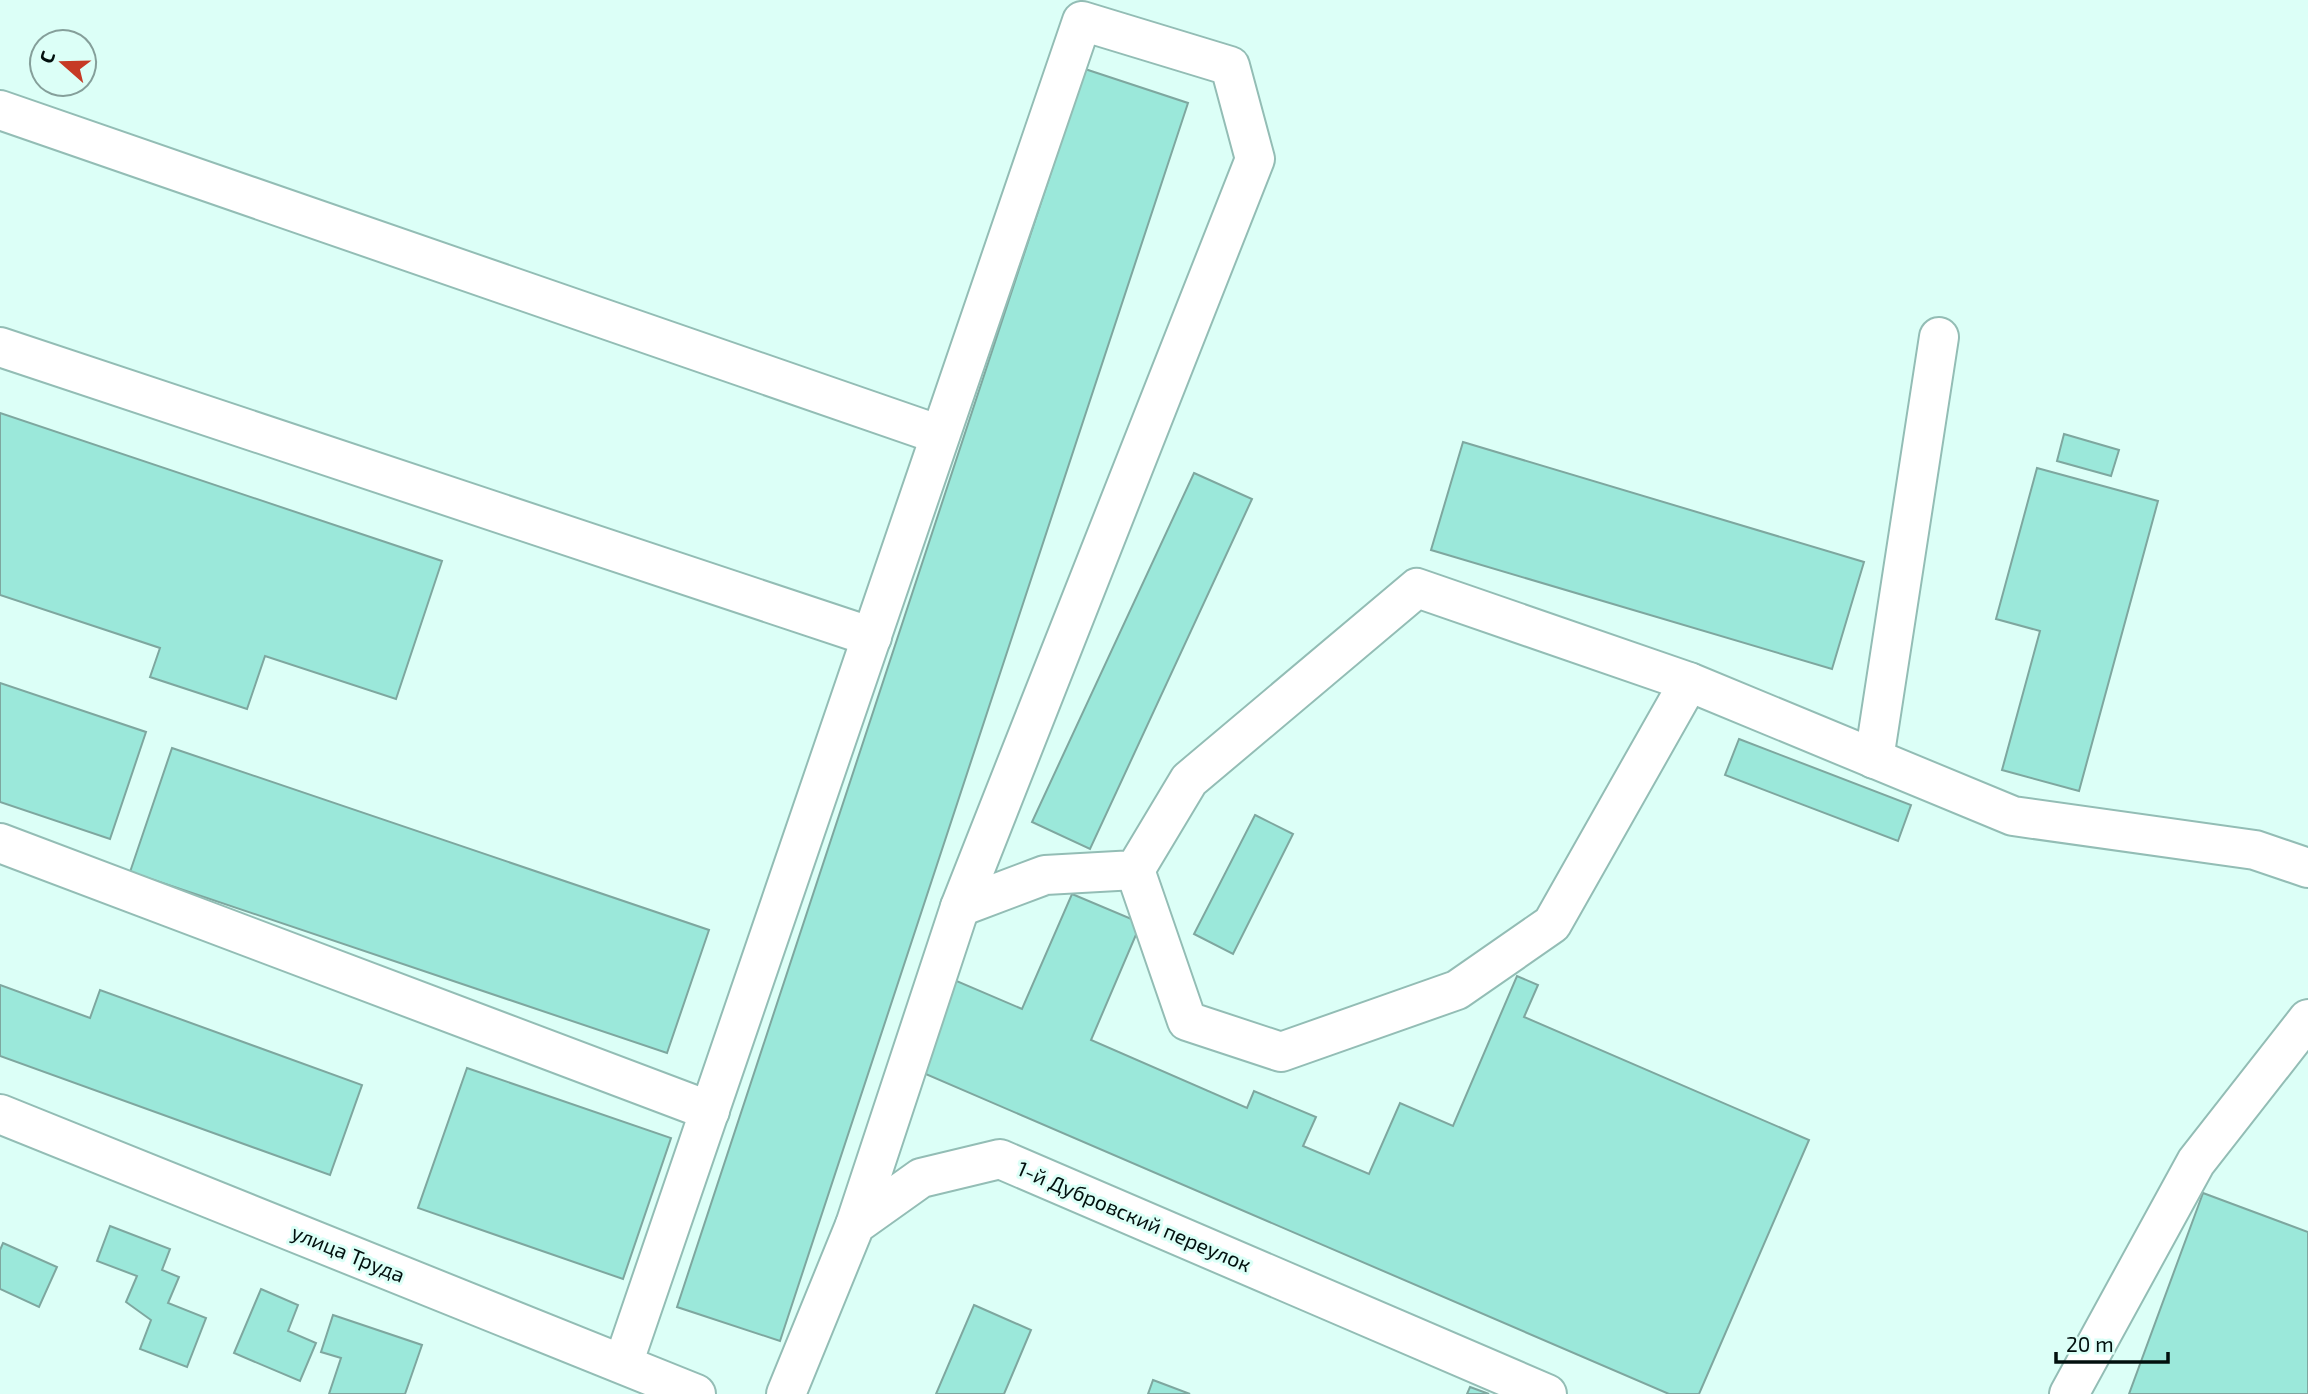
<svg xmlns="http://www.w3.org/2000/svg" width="2308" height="1394" font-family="'Exo 2',sans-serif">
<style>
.building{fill:#9be8da;stroke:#7ea79f;stroke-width:2}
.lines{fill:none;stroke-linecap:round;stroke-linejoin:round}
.minor-casing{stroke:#93bdb5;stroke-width:42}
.minor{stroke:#fff;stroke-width:38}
.labels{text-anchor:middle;stroke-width:6;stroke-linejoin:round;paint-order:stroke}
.street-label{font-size:21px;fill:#02100e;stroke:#dcfff7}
</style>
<rect width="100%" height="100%" fill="#dcfff7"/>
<g class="building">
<path d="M1085,69L1188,103L780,1341L677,1307Z"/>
<path d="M0,413L442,561L396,699L265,656L247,709L150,677L160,648L0,595Z"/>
<path d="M2064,434L2119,450L2111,476L2057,461Z"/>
<path d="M1463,442L1864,562L1832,669L1431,550Z"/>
<path d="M2037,468L2158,501L2079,791L2002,770L2040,631L1996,619Z"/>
<path d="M1194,473L1252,499L1090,849L1032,822Z"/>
<path d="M0,683L146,732L110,839L0,802Z"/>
<path d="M1739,739L1911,805L1898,841L1725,775Z"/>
<path d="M172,748L709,930L667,1053L130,872Z"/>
<path d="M1255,815L1293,834L1233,954L1194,934Z"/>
<path d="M1072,894L1141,923L1091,1040L1247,1108L1254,1091L1316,1117L1303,1146L1369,1174L1400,1103L1453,1126L1517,976L1538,985L1524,1017L1809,1140L1699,1394H1669L914,1069L952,979L1022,1009Z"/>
<path d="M0,985L90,1018L100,990L362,1085L330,1175L0,1056Z"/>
<path d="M467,1068L671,1138L623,1279L418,1208Z"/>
<path d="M2203,1193L2308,1232V1394H2129Z"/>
<path d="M110,1226L170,1249L162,1270L179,1277L168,1303L206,1318L187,1367L140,1349L151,1320L126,1302L137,1276L97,1261Z"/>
<path d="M3,1243L57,1267L39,1307L0,1289V1250Z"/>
<path d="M261,1289L298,1305L288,1331L316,1343L300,1381L234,1353Z"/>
<path d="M974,1305L1031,1330L1004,1394H936Z"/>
<path d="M333,1315L422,1345L405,1394H329L341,1358L321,1352Z"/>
<path d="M1153,1380L1190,1394H1148Z"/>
<path d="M1470,1387L1489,1394H1467Z"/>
</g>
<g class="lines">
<defs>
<g id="minor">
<path d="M0,110L940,435"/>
<path d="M0,347L872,637"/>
<path d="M1874,759L1939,337"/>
<path d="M0,843L710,1111"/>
<path d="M1135,870L1187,1021L1281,1052L1457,990L1552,924L1689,682"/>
<path d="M960,907L1045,875L1135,870L1189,780L1417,588L1689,682L2013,816L2255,850L2308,868"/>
<path d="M0,1114L696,1394"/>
<path d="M623,1364L1082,21L1230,66L1255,159L960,907L855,1225"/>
<path d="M786,1394L855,1225L921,1178L1000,1159L1547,1394"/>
<path d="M2069,1394L2196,1162L2308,1019"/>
</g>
</defs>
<use href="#minor" class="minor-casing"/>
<use href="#minor" class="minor"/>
</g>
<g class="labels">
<g class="street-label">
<text transform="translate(1134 1217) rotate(23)" y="7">1-й Дубровский переулок</text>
<text transform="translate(348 1254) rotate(22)" y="7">улица Труда</text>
</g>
</g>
<g transform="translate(63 63) rotate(290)"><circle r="33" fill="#dcfff7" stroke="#859f9a" stroke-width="2"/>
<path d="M0-5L12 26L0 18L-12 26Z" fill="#c63a25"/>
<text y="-10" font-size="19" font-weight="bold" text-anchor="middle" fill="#02100e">С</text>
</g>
<path d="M2056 1352v10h112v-10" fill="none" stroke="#02100e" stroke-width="3.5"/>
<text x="2066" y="1352" font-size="21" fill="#02100e" stroke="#dcfff7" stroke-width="5" paint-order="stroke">20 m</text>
</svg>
